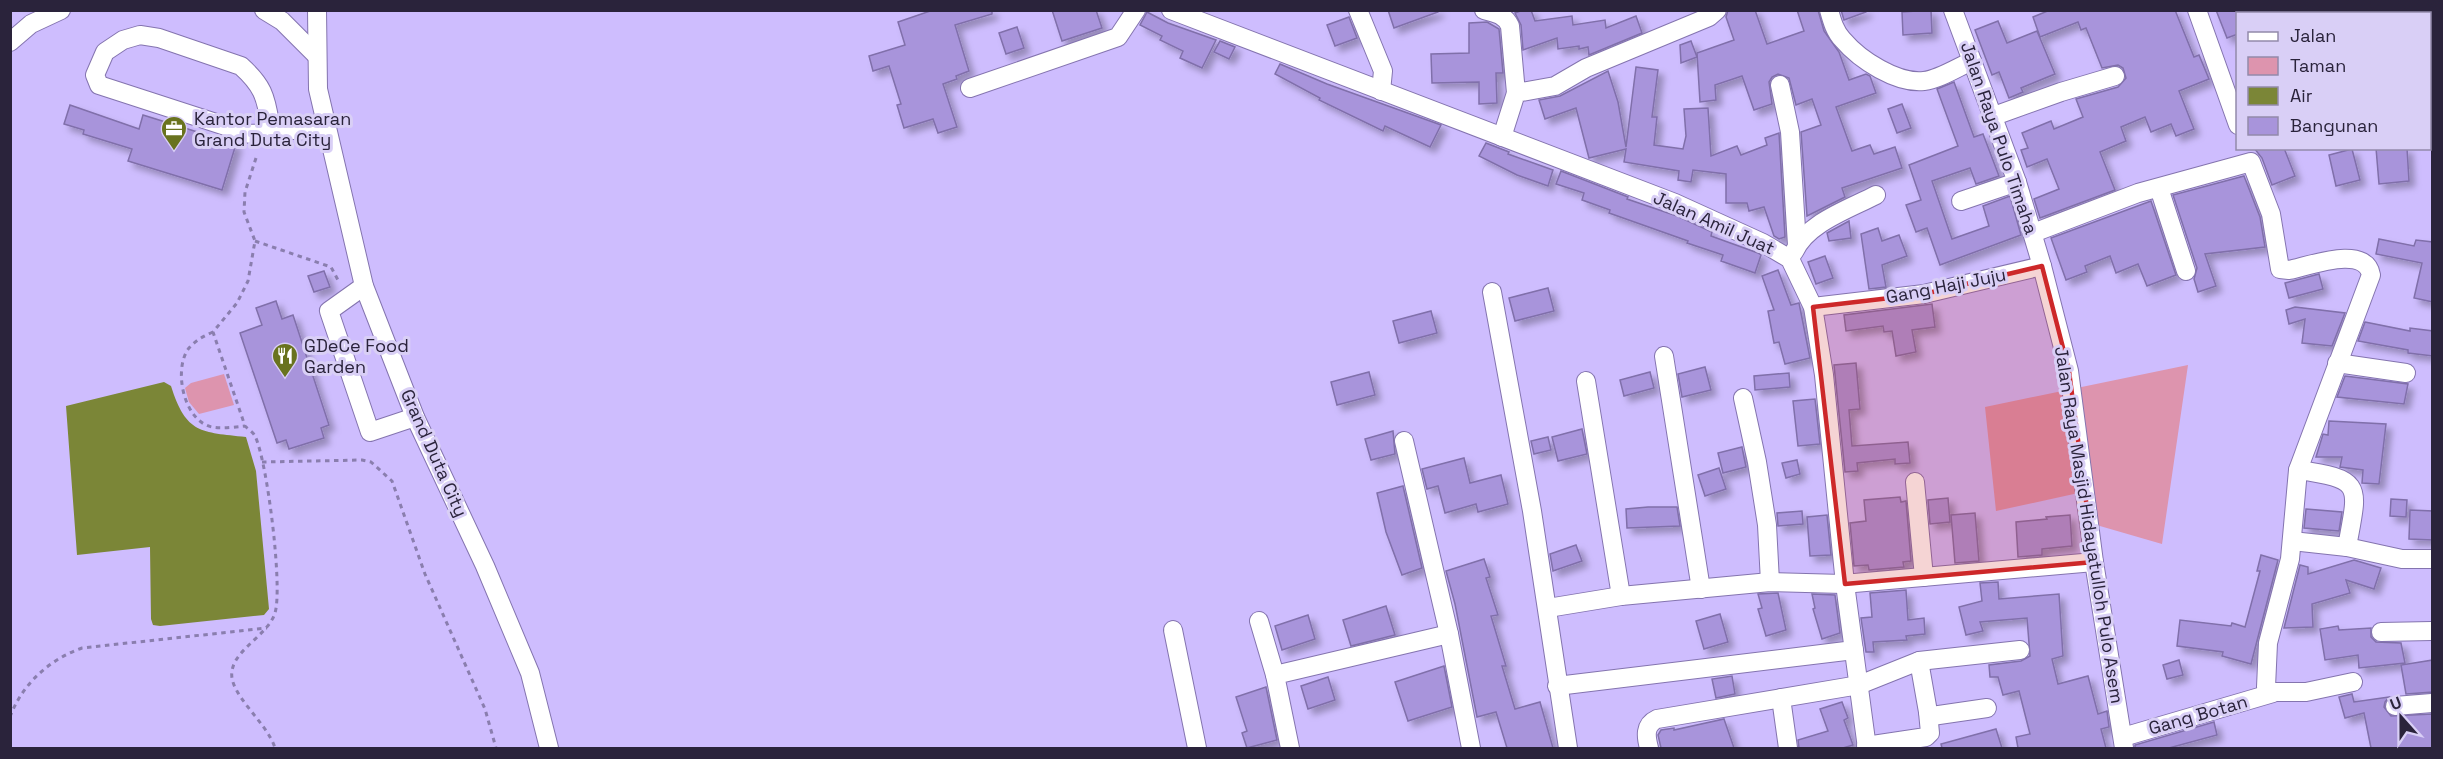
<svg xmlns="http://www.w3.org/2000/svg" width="2443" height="759" font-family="'Space Grotesk',sans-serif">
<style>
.green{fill:#dd94ae}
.water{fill:#7b8637}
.building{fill:#a894db;stroke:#806faa;stroke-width:1.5;filter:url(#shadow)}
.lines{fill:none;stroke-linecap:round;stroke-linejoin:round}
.minor-casing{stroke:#8474af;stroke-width:20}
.path{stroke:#8a7eae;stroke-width:3;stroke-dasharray:4.5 4.5;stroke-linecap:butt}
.minor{stroke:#fff;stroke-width:18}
.marked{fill:#cd2829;fill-opacity:0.2;stroke:#cd2829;stroke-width:4.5;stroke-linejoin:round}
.labels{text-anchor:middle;stroke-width:6;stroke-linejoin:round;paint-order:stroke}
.poi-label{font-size:18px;fill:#2a233b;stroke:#d9cff6;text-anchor:start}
.street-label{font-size:18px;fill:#2a233b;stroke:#d9cff6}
</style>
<defs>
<filter id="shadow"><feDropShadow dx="5.5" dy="5.5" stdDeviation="3" flood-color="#0004"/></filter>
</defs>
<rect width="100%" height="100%" fill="#cebdfe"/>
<g class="green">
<path d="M2188,365L2162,544L2093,524L2092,490L1996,511L1985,407Z"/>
<path d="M224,374L234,405L199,414L189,402L185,388L191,383Z"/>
</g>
<path class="water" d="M164,382L171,386C186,434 201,432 246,437L256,471L269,609L264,615L160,626L153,625L151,619L150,547L77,555L66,406Z"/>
<g class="building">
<path d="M933,10H992V14L955,25L969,71L956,76L957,79L943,84L957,127L938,133L933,119L904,128L897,105L901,104L889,66L873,71L869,56L905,45L898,22Z"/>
<path d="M1052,10H1096L1102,28L1062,41Z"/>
<path d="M1388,10H1438V12L1394,28Z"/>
<path d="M1523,10H1531L1535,21L1572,16L1573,25L1605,20L1606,28L1636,16L1642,33L1589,55L1588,47L1579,49V46L1558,49L1557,38L1523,50L1521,25L1515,13Z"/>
<path d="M1728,10H1755L1767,44L1804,31L1797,10H1818L1824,31L1839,52L1849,80L1866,74L1870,76L1876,93L1836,107L1852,151L1870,145L1874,154L1895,147L1902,168L1842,188L1845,197L1807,216L1801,132L1821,125L1812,99L1796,105L1789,78L1778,74L1772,77L1769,82L1772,104L1754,110L1742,76L1715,85L1716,100L1700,102L1697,53L1734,40L1726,17Z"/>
<path d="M1841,10H1866V12L1844,20Z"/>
<path d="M1931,10L1932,33L1903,35L1902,12Z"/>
<path d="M2050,10H2175L2194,57L2199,55L2209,79L2179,91L2194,129L2176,136L2171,124L2151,132L2145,117L2121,127L2126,141L2100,152L2115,190L2040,218L2034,199L2059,189L2047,159L2027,167L2021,150L2028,148L2022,133L2051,121L2054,129L2083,117L2076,99L2118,87L2126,78L2123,68L2118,65L2102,68L2086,28L2081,30L2078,22L2040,37L2033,17Z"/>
<path d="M2216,10H2238V34L2227,38Z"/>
<path d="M1147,12L1168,23L1216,40L1202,68L1180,58L1183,51L1160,40L1162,36L1140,25Z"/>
<path d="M1349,17L1357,38L1335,46L1327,25Z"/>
<path d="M1998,21L2007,43L2037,31L2055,74L2021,88L2023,92L2009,98L1999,72L1992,75L1975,30Z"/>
<path d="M1487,22L1499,29L1503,73H1496L1497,103L1479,104V82L1432,83L1431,54L1469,53V23Z"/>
<path d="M1017,27L1024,48L1006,54L999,33Z"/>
<path d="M1220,41L1235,47L1229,59L1214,52Z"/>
<path d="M1691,41L1697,57L1681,63L1680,45Z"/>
<path d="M1280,64L1327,84L1441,125L1430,147L1385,126L1383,131L1319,100L1320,98L1275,74Z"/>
<path d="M1636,67L1658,70L1652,117H1657L1654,145L1683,149L1686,136L1684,109L1708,108L1711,156L1737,146L1741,155L1767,145L1765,138L1779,133L1785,237L1779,239L1774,236L1764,207L1749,211L1747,203H1726V174L1693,170L1691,182L1678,180L1679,171L1624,162L1626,149L1589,158L1576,108L1545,119L1539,100L1560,96L1608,71L1618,102L1626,147Z"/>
<path d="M1954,82L1974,137L1983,134L1999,176L1976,184L1970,168L1932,181L1952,239L1989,226L1983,206L2010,196L2021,235L1940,265L1927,228L1916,232L1906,205L1921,200L1909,165L1958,146L1937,89Z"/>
<path d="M1902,104L1911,128L1897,133L1888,109Z"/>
<path d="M70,105L139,129L143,115L236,144L222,190L128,161L132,149L83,134L84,130L64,124Z"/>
<path d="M1486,143L1509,152L1508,154L1553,170L1548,186L1517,175L1479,156Z"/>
<path d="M2254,148H2284L2295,176L2272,185L2262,158Z"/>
<path d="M2376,148H2407L2409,181L2379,184Z"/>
<path d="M2352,149L2360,180L2336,186L2329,155Z"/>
<path d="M1561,171L1628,197L1627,199L1677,216L1712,232L1711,236L1758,253L1761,255L1755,273L1721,261L1723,255L1687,243L1688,241L1609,213L1610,210L1582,200L1584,193L1556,184Z"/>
<path d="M2244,176L2260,217L2265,247L2205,254L2216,286L2198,292L2194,279L2197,268L2173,195Z"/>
<path d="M2151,201L2176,275L2147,286L2138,264L2116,273L2110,256L2085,266L2087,272L2066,280L2051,238Z"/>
<path d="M1849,221L1851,238L1829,241L1827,233Z"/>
<path d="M1878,228L1882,241L1899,235L1907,256L1882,265L1886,287L1869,289L1861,234Z"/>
<path d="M2379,239L2414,246L2416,240L2433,242V302L2414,298L2422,263L2376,254Z"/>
<path d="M1825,256L1833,278L1816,284L1808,262Z"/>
<path d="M1778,270L1791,305L1799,303L1810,358L1785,364L1779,342L1774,343L1768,311L1774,310L1762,276Z"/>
<path d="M324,271L330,287L314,292L308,276Z"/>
<path d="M2319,274L2323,289L2289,298L2285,283Z"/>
<path d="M1548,288L1554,311L1515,321L1509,298Z"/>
<path d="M276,301L282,319L293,315L329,425L321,428L324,438L289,449L286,440L277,443L240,333L262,325L256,308Z"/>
<path d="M1932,304L1935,327L1912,330L1916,352L1896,356L1892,331L1884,332L1883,326L1846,331L1844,315Z"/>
<path d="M2295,307L2345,313L2332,346L2302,343L2305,319L2289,324L2286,310Z"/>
<path d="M1431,311L1437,333L1399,343L1393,321Z"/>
<path d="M2365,322L2410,331V328L2433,331V356L2408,353V350L2358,341Z"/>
<path d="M1856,363L1860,409L1849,410L1852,446L1908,442L1910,463L1895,464V459L1857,463L1858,471L1845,472L1834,365Z"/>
<path d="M1705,367L1711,390L1682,397L1678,374Z"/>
<path d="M1369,372L1375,395L1337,405L1331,382Z"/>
<path d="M1650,372L1654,388L1624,396L1620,380Z"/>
<path d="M1789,373L1790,387L1755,390L1754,376Z"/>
<path d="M2345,376L2408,384L2404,404L2337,397Z"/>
<path d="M1815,399L1820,444L1798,446L1793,401Z"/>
<path d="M2329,421L2386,424L2379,484L2362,483L2363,470L2340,467L2342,457H2316L2323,434L2328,435Z"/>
<path d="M1582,429L1587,454L1558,461L1552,437Z"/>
<path d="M1393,431L1395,454L1371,460L1365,439Z"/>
<path d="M1548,437L1551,450L1534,454L1531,441Z"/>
<path d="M1742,447L1746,467L1723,473L1718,453Z"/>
<path d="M1464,458L1470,483L1501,475L1508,504L1478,512L1476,504L1445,513L1438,486L1427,489L1422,469Z"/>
<path d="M1797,460L1800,474L1786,478L1782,463Z"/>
<path d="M1719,468L1726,489L1705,496L1698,475Z"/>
<path d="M1403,486L1422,568L1402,575L1386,532L1377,493Z"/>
<path d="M1900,497L1901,502L1906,501L1911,561L1903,562L1904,567L1869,570L1868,565L1854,566L1850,523L1866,521L1864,500Z"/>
<path d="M1948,498L1950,522L1930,524L1928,500Z"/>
<path d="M2391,499L2407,500L2406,517L2390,516Z"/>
<path d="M1648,507H1677L1680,526L1627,528L1626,509Z"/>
<path d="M2306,509L2342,512L2339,531L2304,528Z"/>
<path d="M2410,510L2433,511V540L2409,539Z"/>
<path d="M1802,511L1803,524L1778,526L1777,513Z"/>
<path d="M1975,513L1979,561L1955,563L1951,515Z"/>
<path d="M1827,515L1831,555L1810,556L1807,517Z"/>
<path d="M2070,515L2072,546L2042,549V555L2018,557L2016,522L2047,519L2046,517Z"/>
<path d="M1576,545L1582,561L1553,571L1550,554Z"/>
<path d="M2261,555L2278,560L2251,664L2222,656L2223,652L2177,646L2180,620L2231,626L2232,623L2245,627L2260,571H2257Z"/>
<path d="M1484,559L1490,577L1486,578L1498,615L1491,616L1506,666H1502L1515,709L1540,702L1553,748H1507L1496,712L1477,717L1455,604L1446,571Z"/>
<path d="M2354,560L2381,568L2374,589L2346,580L2350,593L2312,604L2313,627L2284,628L2300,565L2308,567V574Z"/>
<path d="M1998,582L1999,599L2059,594L2063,656L2052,659L2058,684L2088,676L2098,714L2107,711L2109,727L2101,729L2106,748H2018L2016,737L2030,734L2019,691L2003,695L1998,677H1990L1989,665L2021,661L2030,656L2027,618L1980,622L1983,631L1966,635L1959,607L1982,601L1980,583Z"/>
<path d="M1906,590L1908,620L1924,618L1925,634L1906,636L1907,640L1873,642L1874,652H1866L1861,618L1872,617L1870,593Z"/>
<path d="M1778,593L1786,630L1766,636L1758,609L1762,608L1758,594Z"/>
<path d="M1812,594L1835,595L1840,633L1822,639L1813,609L1815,608Z"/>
<path d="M1386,606L1395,635L1351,646L1343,620Z"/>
<path d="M1720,614L1728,642L1704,649L1696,621Z"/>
<path d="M1308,615L1315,639L1282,650L1275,626Z"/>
<path d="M2338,626L2339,630L2371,628V637L2376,642L2401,643L2405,663L2359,668L2358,655L2325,660L2320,629Z"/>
<path d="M2179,660L2183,675L2167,679L2163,665Z"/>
<path d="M2433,660V692L2406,694L2401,665Z"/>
<path d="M1444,666L1452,707L1408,721L1395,682Z"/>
<path d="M1732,676L1735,694L1716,698L1712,679Z"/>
<path d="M1328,677L1335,700L1308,709L1301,686Z"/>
<path d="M1266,687L1277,740L1247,748L1242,733L1247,731L1236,697Z"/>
<path d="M2352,694L2354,702L2389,697L2385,702L2384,707L2391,716L2433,714V748H2371L2364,713L2345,718L2339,697Z"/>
<path d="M1842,702L1848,718L1844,720L1853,745L1843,748H1799L1798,740L1828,731L1820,709Z"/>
<path d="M1724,719L1734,748H1661L1658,735L1661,730L1674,728V730Z"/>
<path d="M2214,722L2217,735L2169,748H2135V745Z"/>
<path d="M1996,729L2002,748H1942L1941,744Z"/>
</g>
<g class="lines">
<defs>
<g id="minor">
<path d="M264,10L282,21L317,56"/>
<path d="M317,10L318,89L364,286L415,417L485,566L530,673L549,748"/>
<path d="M1171,10L1675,203L1763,243L1790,259L1813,307L1824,375L1845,584L1867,748"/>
<path d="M1358,10L1383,71L1381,91"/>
<path d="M1484,10C1496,13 1505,15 1510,26L1516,93"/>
<path d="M1829,10C1832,21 1835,32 1843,40C1860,60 1897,84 1924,81C1940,79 1958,67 1972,61"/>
<path d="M1953,10L2017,182L2042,266L2069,371L2094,562L2124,748"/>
<path d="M2197,10L2238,125"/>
<path d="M140,35L159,38L241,66C262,85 266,96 270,124L261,133L250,134L99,85L95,75L105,52L123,40Z"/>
<path d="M10,42L31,24L61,10"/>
<path d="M1780,85L1790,132L1797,245"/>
<path d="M970,88L1118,37L1136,10"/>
<path d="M1994,116L2061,92L2115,76"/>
<path d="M270,124L294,130L327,132"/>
<path d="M1502,137L1516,93L1555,86L1586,68L1709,17L1717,10"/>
<path d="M2159,188L2186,271"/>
<path d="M1961,201L2017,182"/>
<path d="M2033,233L2138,193L2251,162L2271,214L2280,269L2289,270C2309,266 2366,244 2371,275L2298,470L2290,559L2268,643L2266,687L2270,692H2306L2353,682"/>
<path d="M1794,252C1807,223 1849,209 1876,195"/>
<path d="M364,286L329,311L370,432L415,417"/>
<path d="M1492,292L1532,511L1568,748"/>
<path d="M1813,307L1924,294L2042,266"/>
<path d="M1664,356L1701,589"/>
<path d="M2337,363L2406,373"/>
<path d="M1586,381L1621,596"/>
<path d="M1743,398L1757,462L1767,525L1770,582"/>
<path d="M1404,441L1449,634L1471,748"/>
<path d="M2298,470C2365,479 2358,486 2347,547"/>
<path d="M1915,482L1924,577"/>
<path d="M2292,541L2347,547L2402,559H2432"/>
<path d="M1548,608L1621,596L1770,582L1843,584L2094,562"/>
<path d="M1259,621L1275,675"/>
<path d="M1173,630L1197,748"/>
<path d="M2381,632L2432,631"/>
<path d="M1919,661L1928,712L1932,716L1987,708"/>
<path d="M1557,686L1854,650"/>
<path d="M1781,698L1788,748"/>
<path d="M2395,706L2432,703"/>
<path d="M2123,737L2273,693"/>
<path d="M1866,746L1926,737L1930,733L1928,712"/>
<path d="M1290,748L1275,675L1449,634"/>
<path d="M1649,748C1646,737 1644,725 1657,719L1859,685L1919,661L2020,650"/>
</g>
</defs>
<use href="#minor" class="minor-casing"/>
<g class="path">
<path d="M256,158L245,192L244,212L255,241L248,281L237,303L213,332L245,426C248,429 253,432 255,436C267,460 283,587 275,613C268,635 235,649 232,671C228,694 267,722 275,748"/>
<path d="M255,241L331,267L339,282"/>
<path d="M213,332C204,336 196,340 189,348C173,368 183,421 212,427C222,429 235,427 245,426"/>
<path d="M262,462L362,460L371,462L392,481L425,574L485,709L496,748"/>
<path d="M10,717C22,684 50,659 82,648L267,628"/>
</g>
<use href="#minor" class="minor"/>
</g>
<path class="marked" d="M2042,266L2069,371L2094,562L1845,584L1813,307L1924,294Z"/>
<defs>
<symbol id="office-pin" viewBox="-11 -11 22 30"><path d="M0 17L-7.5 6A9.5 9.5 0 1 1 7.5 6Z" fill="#69731e" stroke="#d9cff6"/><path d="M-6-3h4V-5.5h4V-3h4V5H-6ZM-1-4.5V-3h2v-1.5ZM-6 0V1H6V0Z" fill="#fff"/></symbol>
<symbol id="restaurant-pin" viewBox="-11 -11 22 30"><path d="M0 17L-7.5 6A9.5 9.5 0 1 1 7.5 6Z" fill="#69731e" stroke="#d9cff6"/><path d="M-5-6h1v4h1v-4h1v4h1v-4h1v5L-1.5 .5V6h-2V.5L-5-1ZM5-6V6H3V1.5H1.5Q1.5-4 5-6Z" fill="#fff"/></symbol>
</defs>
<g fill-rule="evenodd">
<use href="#office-pin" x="159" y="114" width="30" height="40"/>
<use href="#restaurant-pin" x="270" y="341" width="30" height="40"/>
</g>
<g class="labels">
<g class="poi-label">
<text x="194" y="125">Kantor Pemasaran<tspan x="194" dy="21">Grand Duta City</tspan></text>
<text x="304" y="352">GDeCe Food<tspan x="304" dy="21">Garden</tspan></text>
</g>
<g class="street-label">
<text transform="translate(1999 138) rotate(71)" y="6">Jalan Raya Pulo Timaha</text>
<text transform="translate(1714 223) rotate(24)" y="6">Jalan Amil Juat</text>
<text transform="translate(1946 286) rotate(-11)" y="6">Gang Haji Juju</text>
<text transform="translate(434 453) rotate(66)" y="6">Grand Duta City</text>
<text transform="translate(2089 525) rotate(81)" y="6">Jalan Raya Masjid Hidayatulloh Pulo Asem</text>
<text transform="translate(2198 715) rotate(-16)" y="6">Gang Botan</text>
</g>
</g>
<rect width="2443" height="759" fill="none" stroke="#2a233b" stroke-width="24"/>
<rect x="2236" y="12" width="195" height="138" fill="#d9cff6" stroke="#938aab" stroke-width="1.5"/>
<rect x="2248" y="32" width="30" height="9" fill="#ffffff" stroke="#938aab" stroke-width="1.5"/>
<text x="2290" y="42" font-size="18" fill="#2a233b">Jalan</text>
<rect x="2248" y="57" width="30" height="18" fill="#dd94ae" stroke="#938aab" stroke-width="1.5"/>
<text x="2290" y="72" font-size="18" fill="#2a233b">Taman</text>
<rect x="2248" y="87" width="30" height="18" fill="#7b8637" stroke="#938aab" stroke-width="1.5"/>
<text x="2290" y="102" font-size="18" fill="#2a233b">Air</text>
<rect x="2248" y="117" width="30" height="18" fill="#a894db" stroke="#938aab" stroke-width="1.5"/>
<text x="2290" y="132" font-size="18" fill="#2a233b">Bangunan</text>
<g transform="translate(2401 717) rotate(339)" stroke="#d9cff6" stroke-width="4.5" paint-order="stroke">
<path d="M0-4.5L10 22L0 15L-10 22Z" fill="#2a233b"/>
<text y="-9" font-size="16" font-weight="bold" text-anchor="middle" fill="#2a233b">U</text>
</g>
</svg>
